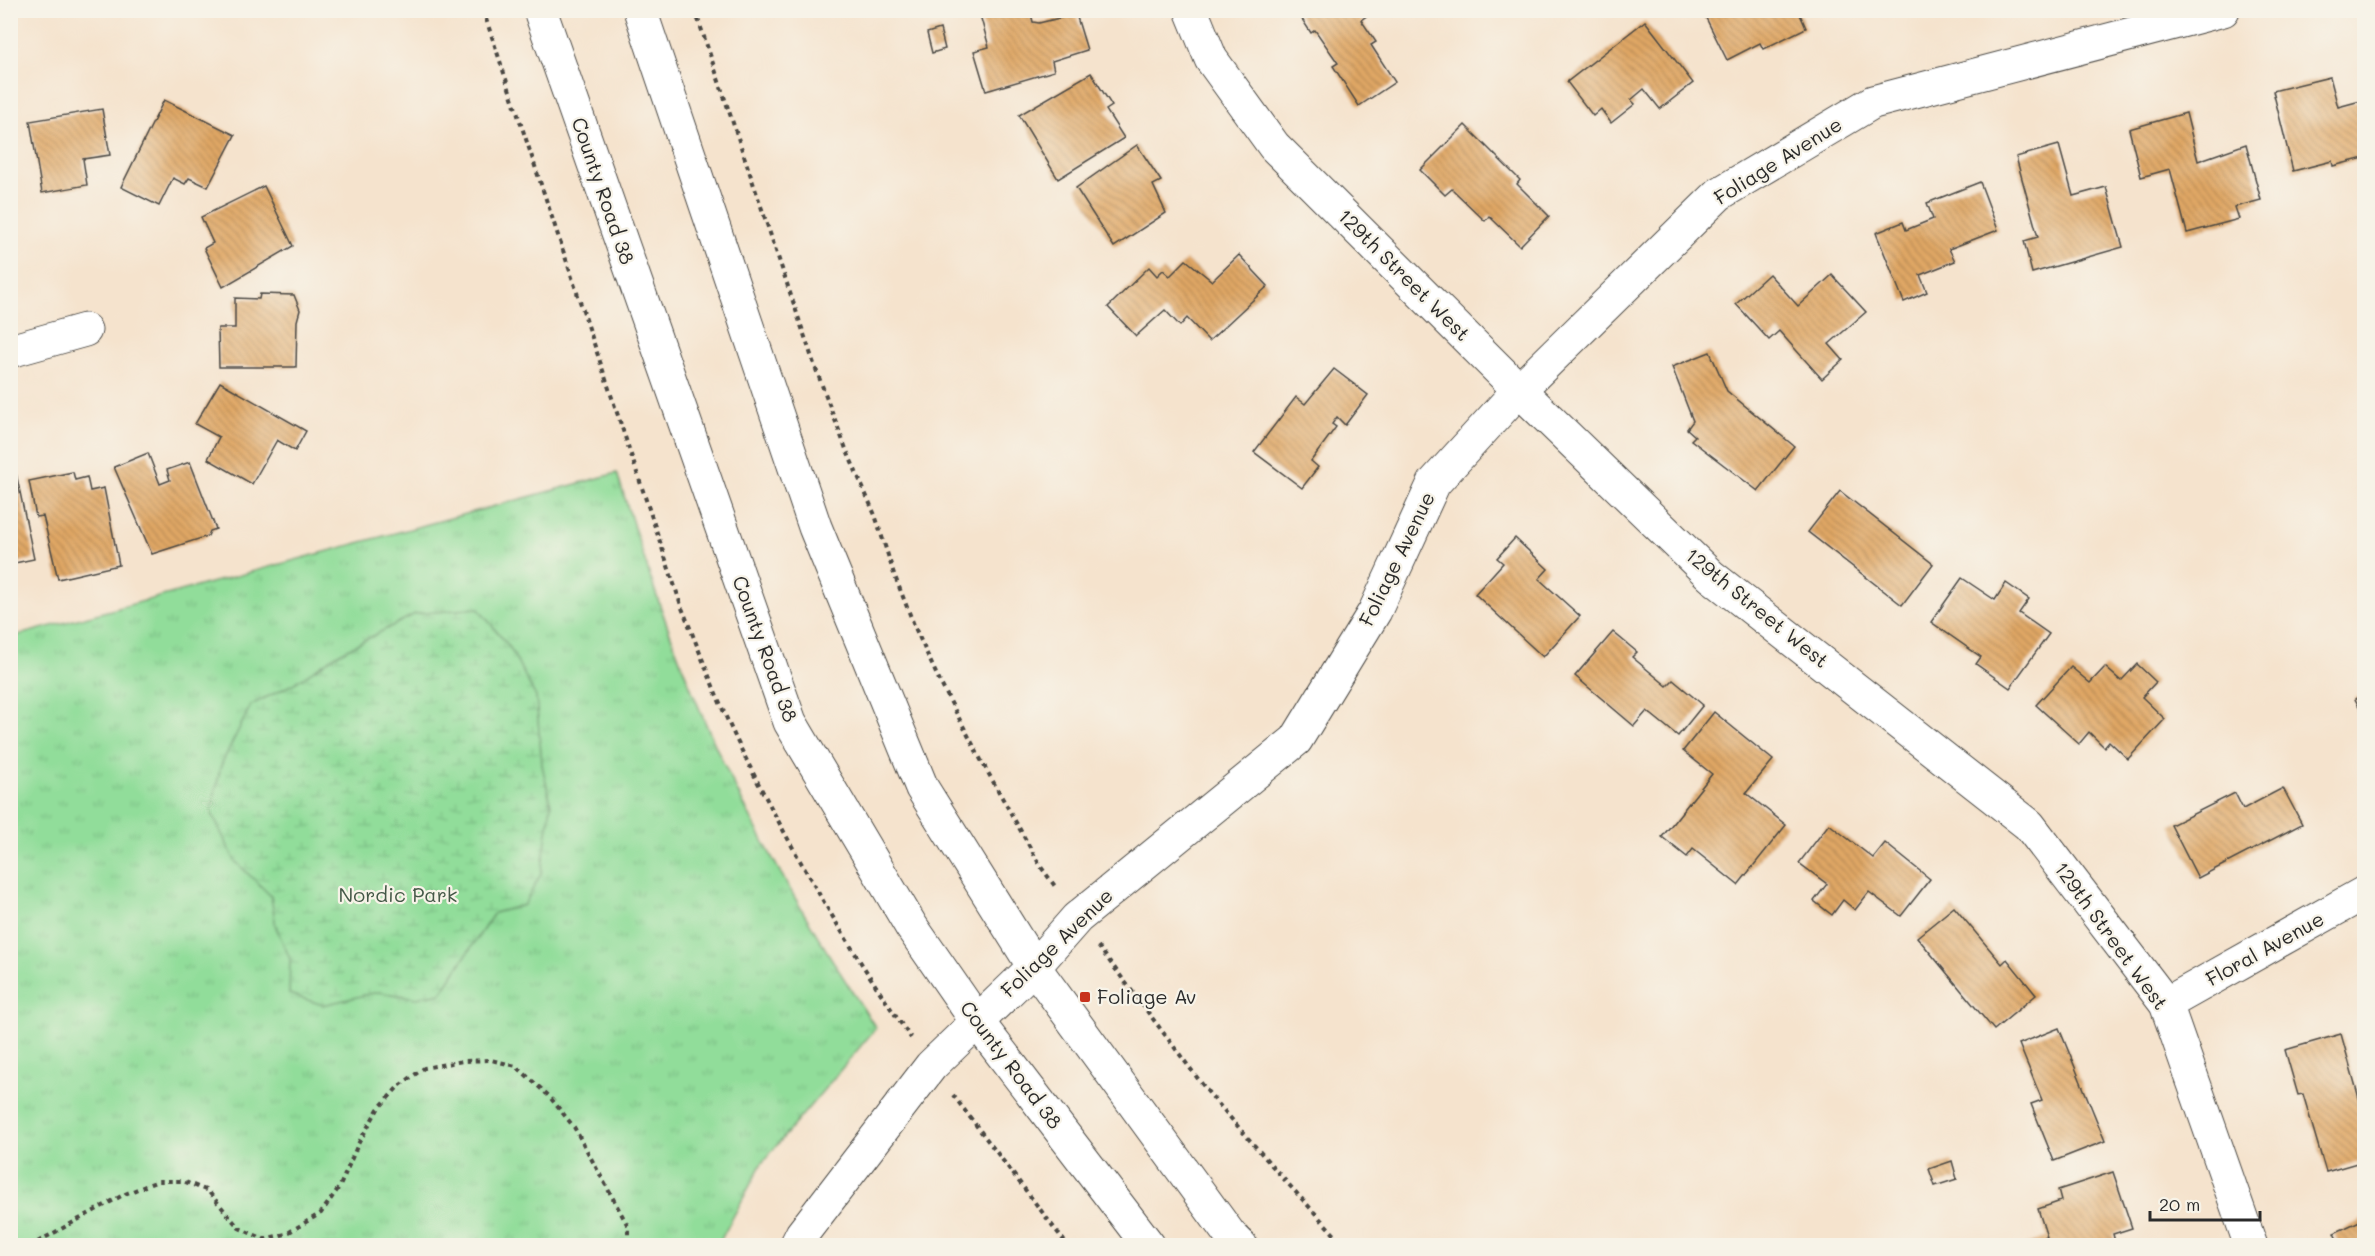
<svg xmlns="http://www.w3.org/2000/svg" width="2375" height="1256" font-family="Mali,sans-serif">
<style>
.grass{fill:url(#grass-tufts);stroke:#5e8462;stroke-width:1.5}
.wetland{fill:url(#wetland-marsh);stroke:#5e8462;stroke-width:1.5}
.building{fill:url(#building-back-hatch)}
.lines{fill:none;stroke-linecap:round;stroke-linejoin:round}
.minor-casing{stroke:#494743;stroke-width:35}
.major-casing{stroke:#494743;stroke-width:35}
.path{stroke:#494743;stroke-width:4;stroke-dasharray:4.5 4.5;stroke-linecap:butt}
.minor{stroke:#fff;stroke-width:33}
.major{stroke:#fff;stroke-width:33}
.poi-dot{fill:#c8321e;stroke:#f7f3e8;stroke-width:2}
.labels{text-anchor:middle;stroke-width:4.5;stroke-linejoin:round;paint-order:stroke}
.street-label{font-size:20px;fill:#2b2b2b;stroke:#f7f3e8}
.park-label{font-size:20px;fill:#445847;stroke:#f7f3e8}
.poi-label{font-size:20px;fill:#2b2b2b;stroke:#f7f3e8;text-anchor:start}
</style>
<defs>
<pattern id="grass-tufts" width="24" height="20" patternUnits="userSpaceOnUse" patternTransform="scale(1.5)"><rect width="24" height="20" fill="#91dd9a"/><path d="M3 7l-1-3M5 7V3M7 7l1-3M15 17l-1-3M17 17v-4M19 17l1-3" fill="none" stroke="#7dbe85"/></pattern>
<pattern id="wetland-marsh" width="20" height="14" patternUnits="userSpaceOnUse" patternTransform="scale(1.5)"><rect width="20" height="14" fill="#91dd9a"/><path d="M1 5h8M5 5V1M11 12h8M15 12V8" fill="none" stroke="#7dbe85"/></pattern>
<pattern id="building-back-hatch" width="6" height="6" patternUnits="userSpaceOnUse" patternTransform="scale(1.5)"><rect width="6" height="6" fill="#e0a765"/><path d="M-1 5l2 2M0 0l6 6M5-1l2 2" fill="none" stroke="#b68853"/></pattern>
</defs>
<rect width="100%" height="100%" fill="#f7f3e8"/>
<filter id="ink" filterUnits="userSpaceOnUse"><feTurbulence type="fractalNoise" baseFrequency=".0167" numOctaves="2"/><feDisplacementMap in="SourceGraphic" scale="12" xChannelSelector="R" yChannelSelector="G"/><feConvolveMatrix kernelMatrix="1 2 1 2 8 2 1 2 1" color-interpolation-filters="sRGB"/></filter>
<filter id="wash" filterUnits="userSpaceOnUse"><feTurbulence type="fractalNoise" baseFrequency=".008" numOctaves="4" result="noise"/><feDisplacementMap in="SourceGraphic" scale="24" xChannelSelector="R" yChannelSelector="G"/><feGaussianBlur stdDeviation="1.35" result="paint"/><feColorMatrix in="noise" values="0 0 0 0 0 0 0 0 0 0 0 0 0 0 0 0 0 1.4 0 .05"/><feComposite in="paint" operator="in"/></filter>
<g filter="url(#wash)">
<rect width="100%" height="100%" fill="#f5e3cd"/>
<path class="grass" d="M617,473C647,570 679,668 722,760C766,853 819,942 876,1028L762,1163L718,1245L11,1246V637Z"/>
<path class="wetland" d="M478,608L510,648L536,697L542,765L551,805L541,874L524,905L494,913L441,993L417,998L378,992L323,1005L289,994L290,959L276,927L271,896L235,861L211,812L221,765L251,705L293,684L338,654L415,614Z"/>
<g id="blocks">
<g class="building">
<path d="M995,10H1030L1033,22L1039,23L1076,14L1087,50L1052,61L1054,71L986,91L974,51L989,47L980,15Z"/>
<path d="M1296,10H1375L1361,20L1376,42L1371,45L1395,82L1359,106L1333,66L1338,63L1315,30L1311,33Z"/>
<path d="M1702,10H1798L1806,28L1763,49L1760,43L1727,60Z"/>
<path d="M1645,21L1693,83L1660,109L1644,89L1631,100L1635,104L1611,123L1601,109L1593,116L1567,82Z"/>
<path d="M940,29L945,49L932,53L927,33Z"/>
<path d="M1091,73L1112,106L1106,110L1124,138L1058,179L1019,115Z"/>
<path d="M2330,77L2338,107L2364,100V158L2333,166L2332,161L2293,171L2273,91Z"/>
<path d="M164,100L235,135L208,187L189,178L185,184L173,178L159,206L121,187Z"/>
<path d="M102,109L110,155L83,159L87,185L42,193L30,121Z"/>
<path d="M2186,113L2198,161L2246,144L2261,200L2235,207L2239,219L2187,233L2170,169L2141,177L2129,129Z"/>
<path d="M1465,125L1520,180L1517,184L1549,216L1520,246L1489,216L1485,221L1452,189L1445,195L1420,170Z"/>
<path d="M1137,145L1161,181L1153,185L1166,213L1114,247L1076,188Z"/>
<path d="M2059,145L2073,196L2106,187L2123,247L2032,273L2024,241L2038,237L2016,157Z"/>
<path d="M1980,182L1998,230L1949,249L1955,261L1920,275L1927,292L1904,302L1876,233L1903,222L1906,230L1933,219L1927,203Z"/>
<path d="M264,186L293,246L223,287L204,248L213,243L201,217Z"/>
<path d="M1239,255L1268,286L1209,341L1187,318L1180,326L1165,310L1136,336L1108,307L1149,267L1157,276L1163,270L1170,276L1186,260L1212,281Z"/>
<path d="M1769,274L1798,306L1832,275L1866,312L1829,344L1843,360L1822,379L1779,331L1769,340L1736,304Z"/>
<path d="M260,294L294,295L300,310L297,321L296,367H219L218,328H235V298L259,299Z"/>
<path d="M1710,352L1727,391L1794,446L1758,491L1691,440L1695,436L1687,429L1693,421L1672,367Z"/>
<path d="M1334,369L1368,395L1345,425L1337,417L1332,424L1336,427L1311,461L1318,467L1302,488L1254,452L1296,397L1305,404Z"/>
<path d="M220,382L306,431L295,451L277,440L252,484L208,459L219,437L195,424Z"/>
<path d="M148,453L160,484L170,480L167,470L190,462L216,529L210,531L208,536L152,554L114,467Z"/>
<path d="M73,472L75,480L87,477L90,491L104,488L119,565L58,579L43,516L36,517L29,481Z"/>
<path d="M16,473L34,559L10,564V474Z"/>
<path d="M1840,491L1933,564L1902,605L1808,532Z"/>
<path d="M1515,538L1548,569L1539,579L1580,616L1543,657L1475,594L1503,563L1497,558Z"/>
<path d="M1962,578L1995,600L2006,583L2029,599L2019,613L2049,634L2010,688L1976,664L1981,657L1931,622Z"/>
<path d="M1613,632L1637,652L1632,657L1667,686L1673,680L1703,705L1678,736L1647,711L1634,726L1575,676Z"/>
<path d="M2137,664L2156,682L2142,697L2165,719L2128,759L2109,741L2104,747L2089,732L2079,744L2036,705L2071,667L2090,683L2105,667L2121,681Z"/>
<path d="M2364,693V716L2355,699Z"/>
<path d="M1714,712L1773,760L1746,793L1786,825L1738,885L1693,849L1687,857L1662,837L1712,774L1683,751Z"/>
<path d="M2283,788L2302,824L2198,878L2171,825L2235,793L2243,809Z"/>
<path d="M1829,824L1873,858L1885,843L1930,879L1901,916L1869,892L1855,910L1843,900L1832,915L1814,901L1827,884L1799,863Z"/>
<path d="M1954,907L2002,964L2007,959L2036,995L1994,1030L1917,937Z"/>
<path d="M2059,1028L2105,1141L2054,1161L2031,1104L2042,1100L2019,1044Z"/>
<path d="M2341,1034L2364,1116V1161L2326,1172L2303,1094L2298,1095L2285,1050Z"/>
<path d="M1952,1161L1957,1179L1935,1186L1929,1169Z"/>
<path d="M2113,1172L2132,1228L2113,1234L2116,1246H2022L2047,1237L2038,1209L2061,1201L2058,1190Z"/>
<path d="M2364,1219V1246H2340L2334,1233Z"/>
</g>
</g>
</g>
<g filter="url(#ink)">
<use href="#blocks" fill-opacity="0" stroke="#494743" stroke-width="1.5"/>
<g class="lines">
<defs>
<g id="minor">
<path d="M1191,10L1211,59L1274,146L1519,390L1711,576L2029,825L2166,1004L2251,1246"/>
<path d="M10,351L85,330"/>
<path d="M2166,1004L2364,893"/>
<path d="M796,1246L802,1234L931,1066L1034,967L1077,918L1296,740L1375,611L1434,483L1519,390L1719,194L1873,102L2223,10"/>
</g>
<g id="major">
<path d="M540,10L790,722L911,926L976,1020L1149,1246"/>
<path d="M640,10L815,527L922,788L1034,967L1230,1235L1241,1246"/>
</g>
</defs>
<use href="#minor" class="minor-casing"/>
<use href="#major" class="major-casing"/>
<g class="path">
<path d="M483,10L682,608C702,657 720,708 744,755C793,853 849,949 911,1038"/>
<path d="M695,10L814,364L846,449L875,515L894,574L916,630L940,682L981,760L1041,867L1057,889"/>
<path d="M1098,946L1208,1092L1281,1176L1345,1246"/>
<path d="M953,1095L1068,1246"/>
<path d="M30,1246L125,1194L158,1181H183L208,1191L239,1228L264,1239L286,1234L321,1213L340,1186L358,1144L378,1109L399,1086L424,1068L463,1061L491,1060L516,1066L549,1096L574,1127L628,1226V1246"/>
</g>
<use href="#minor" class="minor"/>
<use href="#major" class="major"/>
</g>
</g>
<rect class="poi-dot" x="1079" y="991" width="12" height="12" rx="3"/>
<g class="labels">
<g class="street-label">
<text transform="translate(1778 161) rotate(-32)" y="7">Foliage Avenue</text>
<text transform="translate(603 191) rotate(71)" y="7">County Road 38</text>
<text transform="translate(1404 275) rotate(45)" y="7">129th Street West</text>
<text transform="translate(1397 559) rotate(-64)" y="7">Foliage Avenue</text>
<text transform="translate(1757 608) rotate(39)" y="7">129th Street West</text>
<text transform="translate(765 649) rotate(70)" y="7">County Road 38</text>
<text transform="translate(2111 936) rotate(54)" y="7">129th Street West</text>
<text transform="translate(1057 943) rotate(-44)" y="7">Foliage Avenue</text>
<text transform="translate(2265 949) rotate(-29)" y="7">Floral Avenue</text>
<text transform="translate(1011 1065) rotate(53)" y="7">County Road 38</text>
</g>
<g class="park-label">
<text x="398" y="902">Nordic Park</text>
</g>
<g class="poi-label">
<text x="1097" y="1004">Foliage Av</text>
</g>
</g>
<rect width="2375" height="1256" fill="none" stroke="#f7f3e8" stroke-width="36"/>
<path d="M2150 1211v9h110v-9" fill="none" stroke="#2b2b2b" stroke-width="3"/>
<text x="2159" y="1211" font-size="18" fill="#2b2b2b" stroke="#f7f3e8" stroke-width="4.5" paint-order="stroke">20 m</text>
</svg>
